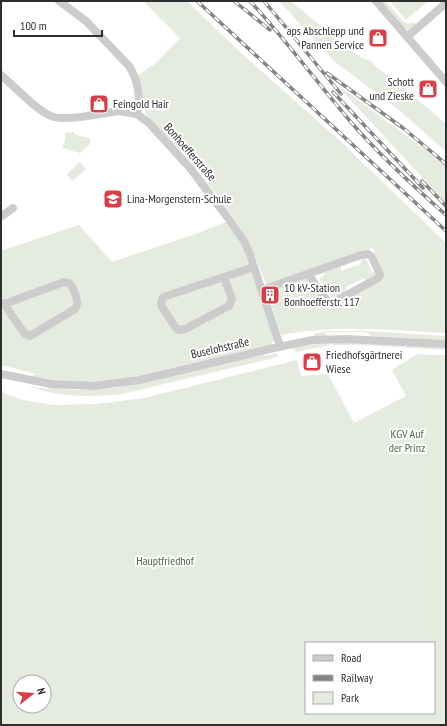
<svg xmlns="http://www.w3.org/2000/svg" width="447" height="726" font-family="'PT Sans Narrow',sans-serif">
<style>
.green{fill:#e5ebde;fill-rule:evenodd}
.lines{fill:none;stroke-linecap:round;stroke-linejoin:round}
.minor{stroke:#ccc;stroke-width:8}
.rail-casing{stroke:#848484;stroke-width:3.5}
.rail{stroke:#fff;stroke-width:2;stroke-dasharray:6;stroke-linecap:butt}
.labels{text-anchor:middle;stroke-width:4;stroke-linejoin:round;paint-order:stroke}
.poi-label{font-size:12px;fill:#2f2f2f;stroke:#fff;text-anchor:start}
.street-label{font-size:12px;fill:#2f2f2f;stroke:#fff}
.park-label{font-size:12px;fill:#51683f;stroke:#fff}
</style>
<rect width="100%" height="100%" fill="#fff"/>
<g class="green">
<path d="M143,1H187L241,53L338,139L446,243V333C390,330 338,324 281,335L267,291L306,278L325,303L382,272L373,248L267,285L249,243L231,214L200,173L182,152L147,116L143,108L138,75L155,64L180,38Z"/>
<path d="M279,1H290L361,58L370,60L375,66L402,86L446,124V152L398,109L335,62Z"/>
<path d="M381,1H385L405,23L408,24L414,22L416,25L410,30L405,29Z"/>
<path d="M390,1H428L406,20Z"/>
<path d="M339,86L446,165V203L344,93Z"/>
<path d="M74,132L75,135L90,138V144L80,153L62,148L65,140V133Z"/>
<path d="M80,162L86,169L72,181L67,174Z"/>
<path d="M226,222L243,248L275,339L271,345L123,379L96,383L54,381L32,378V376L36,374L1,365V251L79,225L112,262L190,236Z"/>
<path d="M362,258L366,259L372,272H378L377,275L365,283V278L347,286L345,293L333,299L319,279L324,276L323,272L341,265V271L360,264Z"/>
<path d="M325,331H366L446,336V340L371,336L366,332H325L328,336L314,337V334Z"/>
<path d="M330,342V345L296,352L293,348Z"/>
<path d="M333,342L446,347V350L363,345H333Z"/>
<path d="M277,353L278,357L122,394C88,397 61,398 28,386L48,389L49,387L76,390L115,388L263,354L264,356Z"/>
<path d="M417,354L432,355H446V725H1V392L23,400L53,405L96,404L144,398L297,360L301,376L328,374L354,423L406,396L392,370ZM306,643H434V713H306ZM20,682H44V706H20Z"/>
</g>
<g class="lines">
<g class="minor">
<path d="M59,1L86,21L129,66C138,80 141,98 137,114"/>
<path d="M376,1L446,82"/>
<path d="M407,37L446,3"/>
<path d="M1,75C14,86 39,113 54,117C68,121 104,113 119,111L137,114L149,123L190,168L228,218L245,243L250,255L280,346"/>
<path d="M1,214L2,216L13,208"/>
<path d="M224,277L232,299L229,306L185,329L179,330L176,328L162,307L161,303L163,297L254,267"/>
<path d="M262,290L361,255L368,254L372,257L380,275L378,278L334,302L329,303L308,274"/>
<path d="M1,305L7,303L64,282L69,283C74,288 80,303 75,309L30,336L25,334L8,310L5,303"/>
<path d="M1,374L51,384L94,386L139,380L274,348L313,340L347,339L446,344"/>
</g>
<defs>
<g id="rail">
<path d="M197,1L446,231"/>
<path d="M234,1L270,30"/>
<path d="M250,1C285,39 316,81 350,121C379,155 412,185 446,215"/>
<path d="M264,1L341,94"/>
<path d="M327,73L403,128L446,164"/>
<path d="M333,92L423,188"/>
<path d="M422,181L446,206"/>
</g>
</defs>
<use href="#rail" class="rail-casing"/>
<use href="#rail" class="rail"/>
</g>
<defs>
<symbol id="shop-square" viewBox="-11 -11 22 22"><rect x="-9" y="-9" width="18" height="18" rx="4" fill="#da3d46" stroke="#fff"/><path d="M-5-2.5h2.3a2.7 3.5 0 0 1 5.4 0H5L5.5 6h-11ZM-1.5-2.5h3a1.5 2.3 0 0 0-3 0Z" fill="#fff"/></symbol>
<symbol id="school-square" viewBox="-11 -11 22 22"><rect x="-9" y="-9" width="18" height="18" rx="4" fill="#da3d46" stroke="#fff"/><path d="M0-5L7-2L0 1L-7-2ZM-4 1L0 2.5L4 1V4Q0 6-4 4Z" fill="#fff"/></symbol>
<symbol id="building-square" viewBox="-11 -11 22 22"><rect x="-9" y="-9" width="18" height="18" rx="4" fill="#da3d46" stroke="#fff"/><path d="M-4-6H4V6H1V3H-1V6H-4ZM-2.5-4.3h1.7v1.8h-1.7ZM.8-4.3h1.7v1.8H.8ZM-2.5-1h1.7V.8h-1.7ZM.8-1h1.7V.8H.8Z" fill="#fff"/></symbol>
</defs>
<g fill-rule="evenodd">
<use href="#shop-square" x="367" y="27" width="22" height="22"/>
<use href="#shop-square" x="417" y="78" width="22" height="22"/>
<use href="#shop-square" x="88" y="93" width="22" height="22"/>
<use href="#school-square" x="102" y="188" width="22" height="22"/>
<use href="#building-square" x="259" y="284" width="22" height="22"/>
<use href="#shop-square" x="301" y="351" width="22" height="22"/>
</g>
<g class="labels">
<g class="poi-label">
<text x="364" y="35" text-anchor="end">aps Abschlepp und<tspan x="364" dy="14">Pannen Service</tspan></text>
<text x="414" y="86" text-anchor="end">Schott<tspan x="414" dy="14">und Zieske</tspan></text>
<text x="113" y="108">Feingold Hair</text>
<text x="127" y="203">Lina-Morgenstern-Schule</text>
<text x="284" y="292">10 kV-Station<tspan x="284" dy="14">Bonhoefferstr. 117</tspan></text>
<text x="326" y="359">Friedhofsgärtnerei<tspan x="326" dy="14">Wiese</tspan></text>
</g>
<g class="street-label">
<text transform="translate(190 152) rotate(49)" y="4">Bonhoefferstraße</text>
<text transform="translate(220 348) rotate(-13)" y="4">Buselohstraße</text>
</g>
<g class="park-label">
<text x="407" y="438">KGV Auf<tspan x="407" dy="14">der Prinz</tspan></text>
<text x="165" y="565">Hauptfriedhof</text>
</g>
</g>
<rect width="447" height="726" fill="none" stroke="#2f2f2f" stroke-width="4"/>
<rect x="305" y="642" width="130" height="72" fill="#ffffff" stroke="#acacac"/>
<rect x="313" y="655" width="20" height="6" fill="#cccccc" stroke="#acacac"/>
<text x="341" y="662" font-size="12" fill="#2f2f2f">Road</text>
<rect x="313" y="675" width="20" height="6" fill="#848484" stroke="#acacac"/>
<text x="341" y="682" font-size="12" fill="#2f2f2f">Railway</text>
<rect x="313" y="692" width="20" height="12" fill="#e5ebde" stroke="#acacac"/>
<text x="341" y="702" font-size="12" fill="#2f2f2f">Park</text>
<g transform="translate(32 694) rotate(73)"><circle r="19" fill="#ffffff" stroke="#acacac"/>
<path d="M0-3L7 15L0 10L-7 15Z" fill="#da3d46"/>
<text y="-6" font-size="11" font-weight="bold" text-anchor="middle" fill="#2f2f2f">N</text>
</g>
<path d="M14 30v6h88v-6" fill="none" stroke="#2f2f2f" stroke-width="2"/>
<text x="20" y="30" font-size="12" fill="#2f2f2f" stroke="#ffffff" stroke-width="3" paint-order="stroke">100 m</text>
</svg>
